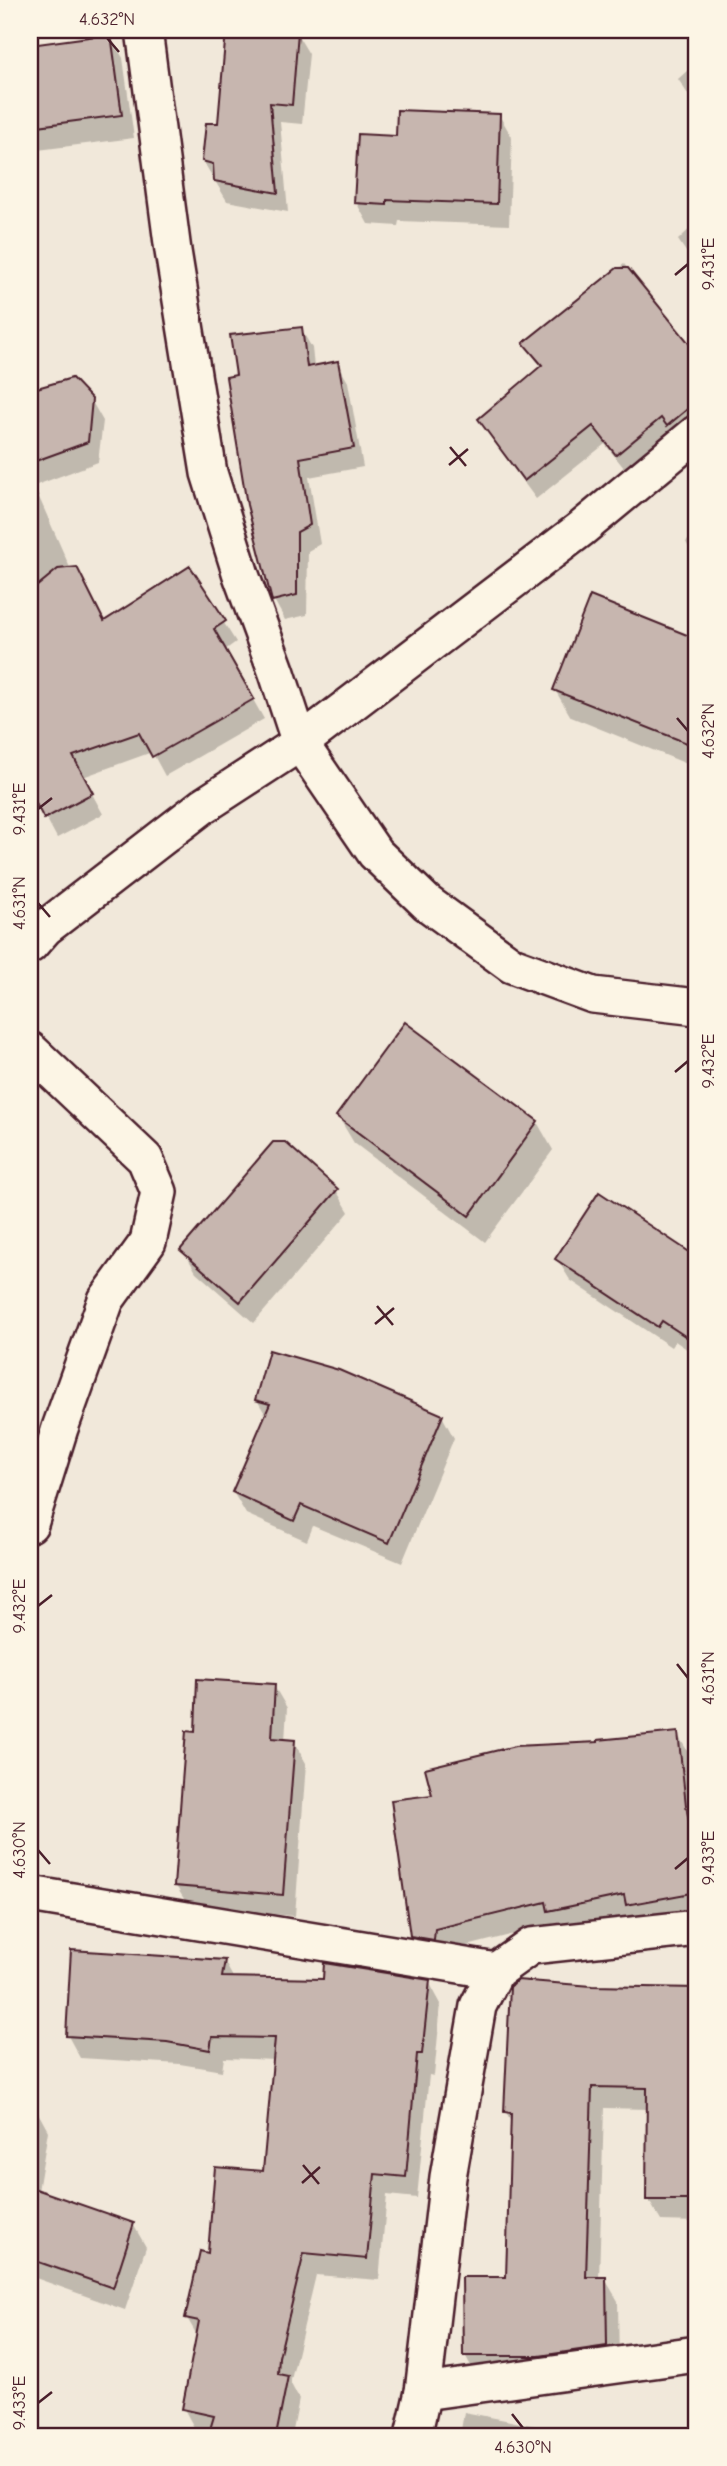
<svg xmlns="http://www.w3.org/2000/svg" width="727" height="2466" font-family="'Comic Neue',sans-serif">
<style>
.shadow{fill:#0003}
.building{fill:#c7b6af;stroke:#4a1f2b;stroke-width:2}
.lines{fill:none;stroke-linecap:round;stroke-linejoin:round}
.minor-casing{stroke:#4a1f2b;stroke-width:40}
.minor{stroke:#fcf5e5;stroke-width:35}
.ticks{fill:none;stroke:#4a1f2b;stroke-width:2.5}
.neatline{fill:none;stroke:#4a1f2b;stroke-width:2.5}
.ticks-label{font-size:18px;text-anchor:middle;fill:#4a1f2b}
</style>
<rect width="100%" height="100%" fill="#f1e8da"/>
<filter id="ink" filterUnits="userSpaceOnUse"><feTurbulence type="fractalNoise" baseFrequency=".0143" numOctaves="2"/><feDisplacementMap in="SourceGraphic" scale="14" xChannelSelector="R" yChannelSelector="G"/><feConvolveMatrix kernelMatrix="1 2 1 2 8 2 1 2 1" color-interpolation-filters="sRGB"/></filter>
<g filter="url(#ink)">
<g class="shadow">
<path d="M228,30H274L297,34L309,54L302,124L280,122L288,212L227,201L203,161L219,125Z"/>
<path d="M110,36L123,58L134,138L30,151V46Z"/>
<path d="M697,62V108L678,79Z"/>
<path d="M499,115L512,137L509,225L399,221L398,226L368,224L356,202L398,138Z"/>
<path d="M697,222V268L678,240Z"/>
<path d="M624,264L697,356V429L628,473L605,444L536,499L491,438L480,419L541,368L525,343Z"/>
<path d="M301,329L312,348L314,367L337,363L348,382L363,467L309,477L320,544L308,551L307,615L285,620L274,600Z"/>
<path d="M72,380L91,400L103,421L98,462L34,486L71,570L104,623L189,568L236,642L225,650L264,719L165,776L152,752L83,777L103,814L57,838L30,788V392Z"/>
<path d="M697,532V563L686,542Z"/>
<path d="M591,598L697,641V768L571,717L555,690Z"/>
<path d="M406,1025L537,1122L553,1150L485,1242L354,1143L338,1116Z"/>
<path d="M336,1190L349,1212L254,1323L196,1272L183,1250Z"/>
<path d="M600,1194L697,1259V1356L675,1341L671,1347L570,1280L557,1259Z"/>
<path d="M257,1400L442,1416L454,1438L402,1563L313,1526L307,1541L246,1514L233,1492L267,1417Z"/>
<path d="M274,1686L287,1708L285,1741L294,1742L306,1763L295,1916L189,1907L176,1886L196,1733Z"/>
<path d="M677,1734L690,1755L697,1822V1915L640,1926L634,1916L562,1931L557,1923L424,1957L411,1936L434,1796L600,1744Z"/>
<path d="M224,1961L234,1979L429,1982L441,2004L434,2076L429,2075L417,2198L387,2195L379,2280L316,2275L291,2380V2384L299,2399L292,2436H210V2434L196,2431L184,2409L198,2337L187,2318L210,2256L265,2173L275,2060L224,2058L222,2071L180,2064L80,2058L68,2036Z"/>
<path d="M695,1968H697V2222L661,2221L648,2199L649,2109L604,2108L599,2279H605L618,2301L619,2368L477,2377L465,2355L507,2279L512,2123L506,2112L592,1988L696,1989Z"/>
<path d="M30,2108L36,2109L48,2131L38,2191L133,2224L146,2247L125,2310L30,2276Z"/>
<path d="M464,2412L556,2430L560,2436H460Z"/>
</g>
<g class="building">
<path d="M226,30L298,32L292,105L270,103L278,193L214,181L213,164L202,161L206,123H218Z"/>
<path d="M111,34L122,115L30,127V45Z"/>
<path d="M397,110L500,114L497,204L387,200V205L354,203L358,134L396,136Z"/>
<path d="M617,268H628L697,353V401L667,426L661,418L616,455L593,426L524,481L478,419L542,365L523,343Z"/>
<path d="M302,327L307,367L338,361L354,448L300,458L310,525L297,532V595L272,601L247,505L226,377L236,375L230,335Z"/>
<path d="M72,378L92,399L88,442L30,463V390Z"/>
<path d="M190,566L226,621L214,629L254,699L152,757L139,733L73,756L93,793L44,819L30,792V592L58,569L77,567L104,621Z"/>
<path d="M590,596L697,639V747L553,690Z"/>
<path d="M405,1022L538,1121L469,1216L336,1116Z"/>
<path d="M273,1142H285L338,1189L240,1302L180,1250Z"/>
<path d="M599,1192L697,1257V1344L662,1321L658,1327L555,1259Z"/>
<path d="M269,1350L339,1370L443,1415L389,1543L301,1505L294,1521L232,1492L270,1404L255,1400Z"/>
<path d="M197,1679L275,1684L272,1738L295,1740L283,1895L174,1886L186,1731L195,1732Z"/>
<path d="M678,1732L686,1805L697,1863V1892L626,1905L624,1895L548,1911L546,1902L435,1929L434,1940L410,1936L391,1800L432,1795L425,1768L515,1746L598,1742V1740Z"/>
<path d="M71,1950L225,1960L222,1977L323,1979L324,1963L430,1980L422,2054H417L406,2177L375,2174L367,2259L304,2253L279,2357L278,2374L288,2376L276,2436H208L214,2416L182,2409L199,2321L185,2318L200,2251L208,2253L215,2167L263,2171L275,2038L212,2037L210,2050L167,2042L66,2036Z"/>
<path d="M517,1980L592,1986L697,1988V2200H646L647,2088L592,2087L586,2277H606L607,2346L539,2356H463L462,2277H506L511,2113L504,2112L510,1987Z"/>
<path d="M30,2187L134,2223L113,2288L30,2259Z"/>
</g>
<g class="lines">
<defs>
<g id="minor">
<path d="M144,30L173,251L209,473L241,575L277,673L300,743L375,853L427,903L512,965L593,995L697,1007"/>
<path d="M30,945L45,928L203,806L300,743L581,529L697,433"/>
<path d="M30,1050L145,1159L159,1192L148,1242L106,1300L60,1428L30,1524"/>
<path d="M30,1894L496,1971"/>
<path d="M423,2392L697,2354"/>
<path d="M413,2436L423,2392L448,2177L478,2006L496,1971L531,1946L697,1928"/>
</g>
</defs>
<use href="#minor" class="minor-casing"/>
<use href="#minor" class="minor"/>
</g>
</g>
<path class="ticks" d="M107,38L119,52M675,275L688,264M450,447L466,466M449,465L468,449M677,718L688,731M38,809L52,798M38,903L50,917M675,1072L688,1061M377,1306L393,1325M375,1324L394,1308M38,1606L52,1595M677,1664L688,1678M38,1850L50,1864M675,1869L688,1858M303,2165L319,2184M302,2183L320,2167M38,2403L52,2392M512,2414L523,2428"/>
<rect width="727" height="2466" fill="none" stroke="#fcf5e5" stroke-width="77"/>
<rect x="38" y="38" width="650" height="2390" class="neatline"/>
<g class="ticks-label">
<text x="107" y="25">4.632°N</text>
<text transform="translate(708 264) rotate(-90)" y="6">9.431°E</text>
<text transform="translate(708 731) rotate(-90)" y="6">4.632°N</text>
<text transform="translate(19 809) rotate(-90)" y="6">9.431°E</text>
<text transform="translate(19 903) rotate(-90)" y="6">4.631°N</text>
<text transform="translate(708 1061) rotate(-90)" y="6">9.432°E</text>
<text transform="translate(19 1606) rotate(-90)" y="6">9.432°E</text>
<text transform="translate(708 1678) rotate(-90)" y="6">4.631°N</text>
<text transform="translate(19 1850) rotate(-90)" y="6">4.630°N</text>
<text transform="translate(708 1858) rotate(-90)" y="6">9.433°E</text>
<text transform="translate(19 2403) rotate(-90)" y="6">9.433°E</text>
<text x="523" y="2453">4.630°N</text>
</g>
</svg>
